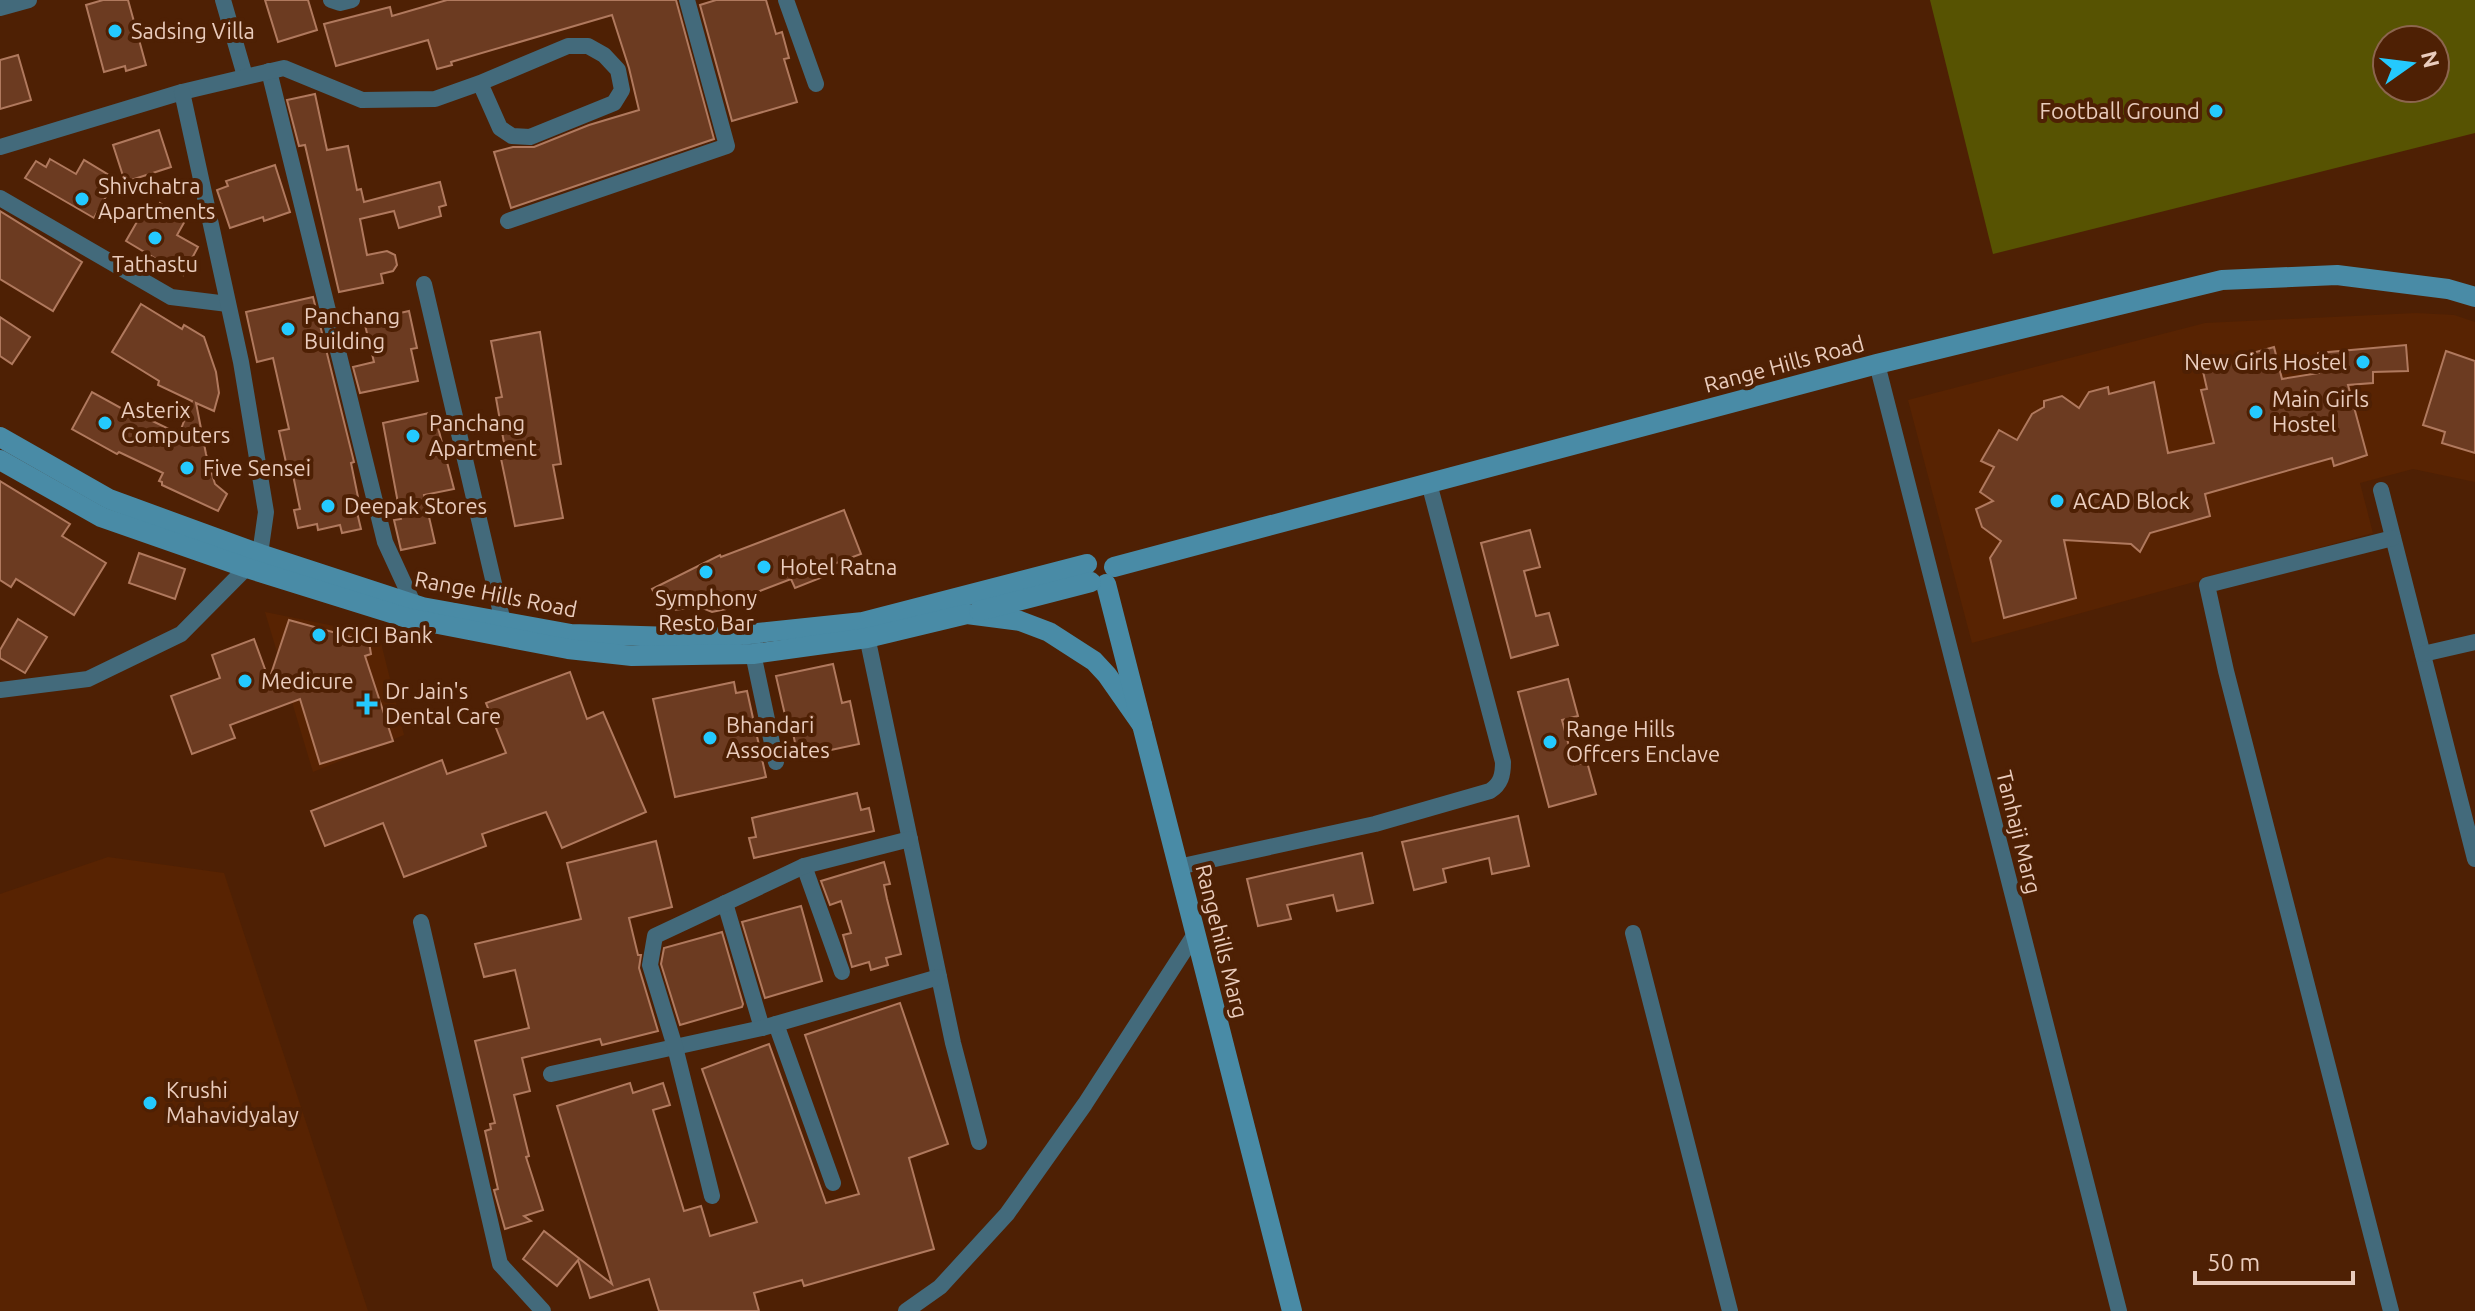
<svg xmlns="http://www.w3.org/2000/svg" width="2475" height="1311" font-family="Ubuntu,sans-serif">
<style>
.built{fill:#582302}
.green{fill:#575302;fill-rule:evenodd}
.building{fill:#6c3b21;stroke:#b0795e;stroke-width:2}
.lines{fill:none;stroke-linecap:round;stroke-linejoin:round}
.street{stroke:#436a7b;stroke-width:16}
.secondary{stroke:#498ba6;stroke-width:20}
.poi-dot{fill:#24c9fe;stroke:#4e2004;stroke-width:3}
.labels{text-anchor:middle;stroke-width:8;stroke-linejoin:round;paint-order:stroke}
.poi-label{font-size:22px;fill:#eaccbd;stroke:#4e2004;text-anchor:start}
.street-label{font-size:22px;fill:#eaccbd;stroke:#4e2004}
</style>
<rect width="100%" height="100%" fill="#4e2004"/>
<g class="built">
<path d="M2416,313L2454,315L2475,322V482L2413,469L2360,483L2373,533L1972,643L1908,400L2205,323Z"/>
<path d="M265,612L379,635L404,735L313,772Z"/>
<path d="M108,857L224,873L368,1311H0V894Z"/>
</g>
<path class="green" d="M1930,0H2475V133L1993,254ZM2387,40H2435V88H2387Z"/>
<g class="building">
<path d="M103,0H128L146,65L126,71L125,66L104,72L86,5Z"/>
<path d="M265,0H308L317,30L278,42Z"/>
<path d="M447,0H676L714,139L511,208L494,152L513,147H534L589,125L639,110L629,68L612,15L451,62L452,65L437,69L428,40L336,66L324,24L390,7L392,16Z"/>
<path d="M716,0H766L776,34L782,32L789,58L784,59L797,102L732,121L700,5Z"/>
<path d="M18,55L31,100L0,109V60Z"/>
<path d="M315,94L327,150L348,146L357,190L361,189L364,202L440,182L446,205L439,207L441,216L399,228L394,211L360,219L367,255L387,251L395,255L397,265L393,271L381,274L383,283L339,292L305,145L299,146L287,100Z"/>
<path d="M159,130L171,167L125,182L113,145Z"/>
<path d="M50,159L76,174L84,160L122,183L101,189L108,193L94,218L25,178L36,161L46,167Z"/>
<path d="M275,165L290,212L264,221L263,217L230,228L217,190L228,186L226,181Z"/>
<path d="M160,203L186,219L177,235L198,247L183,275L126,241L142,213L151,218Z"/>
<path d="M0,211L82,262L53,311L0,279Z"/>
<path d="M313,297L354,462L351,463L359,502L355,504L361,529L342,533L340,525L318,530L317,524L298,528L294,510L300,509L293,475L289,476L279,431L289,429L273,358L257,362L246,312Z"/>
<path d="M141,304L182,329L184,325L204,337L216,372L219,393L214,411L196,403L206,454L215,484L227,494L218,511L162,485V482L159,481L163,473L119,452L117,454L72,429L92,392L139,418L140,415L179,434L192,401L158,385L159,381L112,352Z"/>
<path d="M409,311L417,348L411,349L418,381L360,393L353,367L374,362L364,321Z"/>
<path d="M0,317L30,337L12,364L0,356Z"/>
<path d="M540,332L561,464L553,465L563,518L515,526L498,444L504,443L496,398L502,397L491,341Z"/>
<path d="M2406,345L2408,371L2373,372V383L2348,385L2367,455L2334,466L2332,458L2205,494L2210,516L2150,533L2140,552L2131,544L2064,540L2076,598L2004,618L1990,558L2001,541L1982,527L1976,509L1993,501L1980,492L1994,467L1981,461L1999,430L2017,440L2032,414L2044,407V401L2062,396L2079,408L2089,392L2108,387L2109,394L2154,382L2168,453L2214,443L2201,390L2207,389L2202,367L2274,347L2282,379L2319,373L2318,353Z"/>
<path d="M2446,351L2475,361V453L2442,443L2445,432L2423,425Z"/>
<path d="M434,412L454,489L424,495L435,543L401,550L394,520L401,519L383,423Z"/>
<path d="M0,481L70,524L62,536L106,563L74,615L16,579L11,587L0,580Z"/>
<path d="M844,510L861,554L831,565L833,573L795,588L791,579L734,601L736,607L712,612L700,607L664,611L652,589L720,555L721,557Z"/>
<path d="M1530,530L1540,567L1524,571L1536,616L1549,613L1558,645L1511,658L1481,543Z"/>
<path d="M139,553L185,569L175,599L129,583Z"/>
<path d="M18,619L47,637L25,673L0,658V650Z"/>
<path d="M289,620L369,642L371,654L365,656L393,741L320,764L300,699L230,725L235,738L192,754L171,696L220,678L212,655L254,639L269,680Z"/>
<path d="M833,664L842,703L850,701L859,744L798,757L789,714L785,715L776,676Z"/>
<path d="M570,672L587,719L603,712L646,812L562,848L546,812L482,834L486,846L404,877L383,823L325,846L311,811L442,760L447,774L506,753L486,703Z"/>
<path d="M1568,679L1578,716L1562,720L1574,765L1587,762L1596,794L1549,807L1518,692Z"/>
<path d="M734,682L736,693L747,691L766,777L675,797L653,699Z"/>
<path d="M857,793L861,810L869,808L874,831L754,858L749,838L756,837L752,818Z"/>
<path d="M1518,816L1529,866L1492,874L1489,858L1443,869L1446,882L1414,890L1402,842Z"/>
<path d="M656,841L672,907L629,918L638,955H641L639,968L658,1031L602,1045L600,1039L522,1058L530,1091L514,1095L529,1156L526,1157L543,1210L524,1216L531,1221L505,1229L494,1190L498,1189L485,1131L491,1129L490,1124L495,1123L475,1041L529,1028L515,970L484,977L475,944L581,919L567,863Z"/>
<path d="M1362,853L1373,903L1337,911L1333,895L1287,905L1291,919L1258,926L1247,879Z"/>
<path d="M884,862L890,884L884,885L887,899L901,954L886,958L888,965L871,970L869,962L852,967L843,935L851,933L841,901L830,905L821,881Z"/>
<path d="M801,906L822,981L765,998L742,922Z"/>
<path d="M722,932L743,1004L742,1007L680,1025L661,964L664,948Z"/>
<path d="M900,1003L948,1144L909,1158L934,1249L804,1286L802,1280L754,1293L759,1311H659L649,1279L590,1298L578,1260L557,1286L523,1259L544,1231L612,1284L557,1106L630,1083L633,1093L663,1083L670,1105L653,1110L684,1211L701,1206L710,1236L757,1222L702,1069L769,1044L826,1203L859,1194L805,1035Z"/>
</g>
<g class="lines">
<g class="street">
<path d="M223,0L245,76"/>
<path d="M331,0L340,3L352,0"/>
<path d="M786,0L816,84"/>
<path d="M0,8L29,0"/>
<path d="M269,71L385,542L414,605"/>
<path d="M0,147L182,92L284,68L362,100L435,99L480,83L568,46H588L604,55L618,70L622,90L614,103L530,137L512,136L500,128L480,83"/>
<path d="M0,198L171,297L228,304"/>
<path d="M508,221L727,146L687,0"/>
<path d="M424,284L503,622"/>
<path d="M1877,364L2119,1311"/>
<path d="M2381,490L2475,859"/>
<path d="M865,627L953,1043L979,1142"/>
<path d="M751,644L776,762"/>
<path d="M2423,654L2475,642"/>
<path d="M0,690L88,679L181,634L260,554L266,512L241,362L182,92"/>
<path d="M804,866L842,972"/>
<path d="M1178,867L1375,824L1490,791C1501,784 1503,775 1503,762L1429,483"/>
<path d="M725,903L762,1028"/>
<path d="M421,922L500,1264L543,1311"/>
<path d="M1633,933L1730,1311"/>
<path d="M776,1024L833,1183"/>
<path d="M551,1074L762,1028L939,977"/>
<path d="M712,1196L675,1047L650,965L655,936L804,866L910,839"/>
<path d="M906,1311L940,1287L1007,1214L1085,1104L1195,934"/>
<path d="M2391,1311L2226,671L2207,585L2393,538"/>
</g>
<g class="secondary">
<path d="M0,437L109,499L260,554L422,607L571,634L710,638L863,622L1087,564"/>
<path d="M0,460L101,517L247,568L407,618L568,649L632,656L753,654L867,638L967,614L1020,621L1049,632L1094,661L1107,675L1142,725"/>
<path d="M1114,567L1877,364L2222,280L2337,275L2448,289L2475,297"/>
<path d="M1106,584L1292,1311"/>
<path d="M979,611L1091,582"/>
</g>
</g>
<g class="poi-dot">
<circle cx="115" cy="31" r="8"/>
<circle cx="2216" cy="111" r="8"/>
<circle cx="82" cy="199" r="8"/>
<circle cx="155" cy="238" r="8"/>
<circle cx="288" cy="329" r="8"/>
<circle cx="2363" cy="362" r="8"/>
<circle cx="2256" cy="412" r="8"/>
<circle cx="105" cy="423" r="8"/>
<circle cx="413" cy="436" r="8"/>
<circle cx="187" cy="468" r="8"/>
<circle cx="2057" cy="501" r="8"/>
<circle cx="328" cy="506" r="8"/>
<circle cx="764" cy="567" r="8"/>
<circle cx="706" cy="572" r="8"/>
<circle cx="319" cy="635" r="8"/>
<circle cx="245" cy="681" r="8"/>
<path d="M363 692h8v8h8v8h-8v8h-8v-8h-8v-8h8z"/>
<circle cx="710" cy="738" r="8"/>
<circle cx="1550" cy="742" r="8"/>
<circle cx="150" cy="1103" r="8"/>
</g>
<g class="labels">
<g class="poi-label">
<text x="131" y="39">Sadsing Villa</text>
<text x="2200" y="119" text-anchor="end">Football Ground</text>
<text x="98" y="194">Shivchatra<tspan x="98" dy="25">Apartments</tspan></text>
<text x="155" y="272" text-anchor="middle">Tathastu</text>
<text x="304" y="324">Panchang<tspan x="304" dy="25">Building</tspan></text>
<text x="2347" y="370" text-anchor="end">New Girls Hostel</text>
<text x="2272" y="407">Main Girls<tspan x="2272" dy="25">Hostel</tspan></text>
<text x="121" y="418">Asterix<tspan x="121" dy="25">Computers</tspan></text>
<text x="429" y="431">Panchang<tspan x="429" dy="25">Apartment</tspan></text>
<text x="203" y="476">Five Sensei</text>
<text x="2073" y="509">ACAD Block</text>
<text x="344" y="514">Deepak Stores</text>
<text x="780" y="575">Hotel Ratna</text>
<text x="706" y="606" text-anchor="middle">Symphony<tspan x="706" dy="25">Resto Bar</tspan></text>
<text x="335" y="643">ICICI Bank</text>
<text x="261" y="689">Medicure</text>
<text x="385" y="699">Dr Jain's<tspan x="385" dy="25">Dental Care</tspan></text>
<text x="726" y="733">Bhandari<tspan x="726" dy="25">Associates</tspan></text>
<text x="1566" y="737">Range Hills<tspan x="1566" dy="25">Offcers Enclave</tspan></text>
<text x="166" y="1098">Krushi<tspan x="166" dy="25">Mahavidyalay</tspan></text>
</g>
<g class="street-label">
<text transform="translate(1784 364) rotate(-15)" y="8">Range Hills Road</text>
<text transform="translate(496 594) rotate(11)" y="8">Range Hills Road</text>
<text transform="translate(2019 832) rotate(76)" y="8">Tanhaji Marg</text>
<text transform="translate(1222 941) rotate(76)" y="8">Rangehills Marg</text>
</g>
</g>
<g transform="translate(2411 64) rotate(76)"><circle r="38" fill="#4e2004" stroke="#8c654e" stroke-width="2"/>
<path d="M0-6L14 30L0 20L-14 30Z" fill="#24c9fe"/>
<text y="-12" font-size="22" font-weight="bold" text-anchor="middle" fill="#eaccbd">N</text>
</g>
<path d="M2195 1271v12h158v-12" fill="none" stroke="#eaccbd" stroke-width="4"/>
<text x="2207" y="1271" font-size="24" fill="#eaccbd" stroke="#4e2004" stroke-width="6" paint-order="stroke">50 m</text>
</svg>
